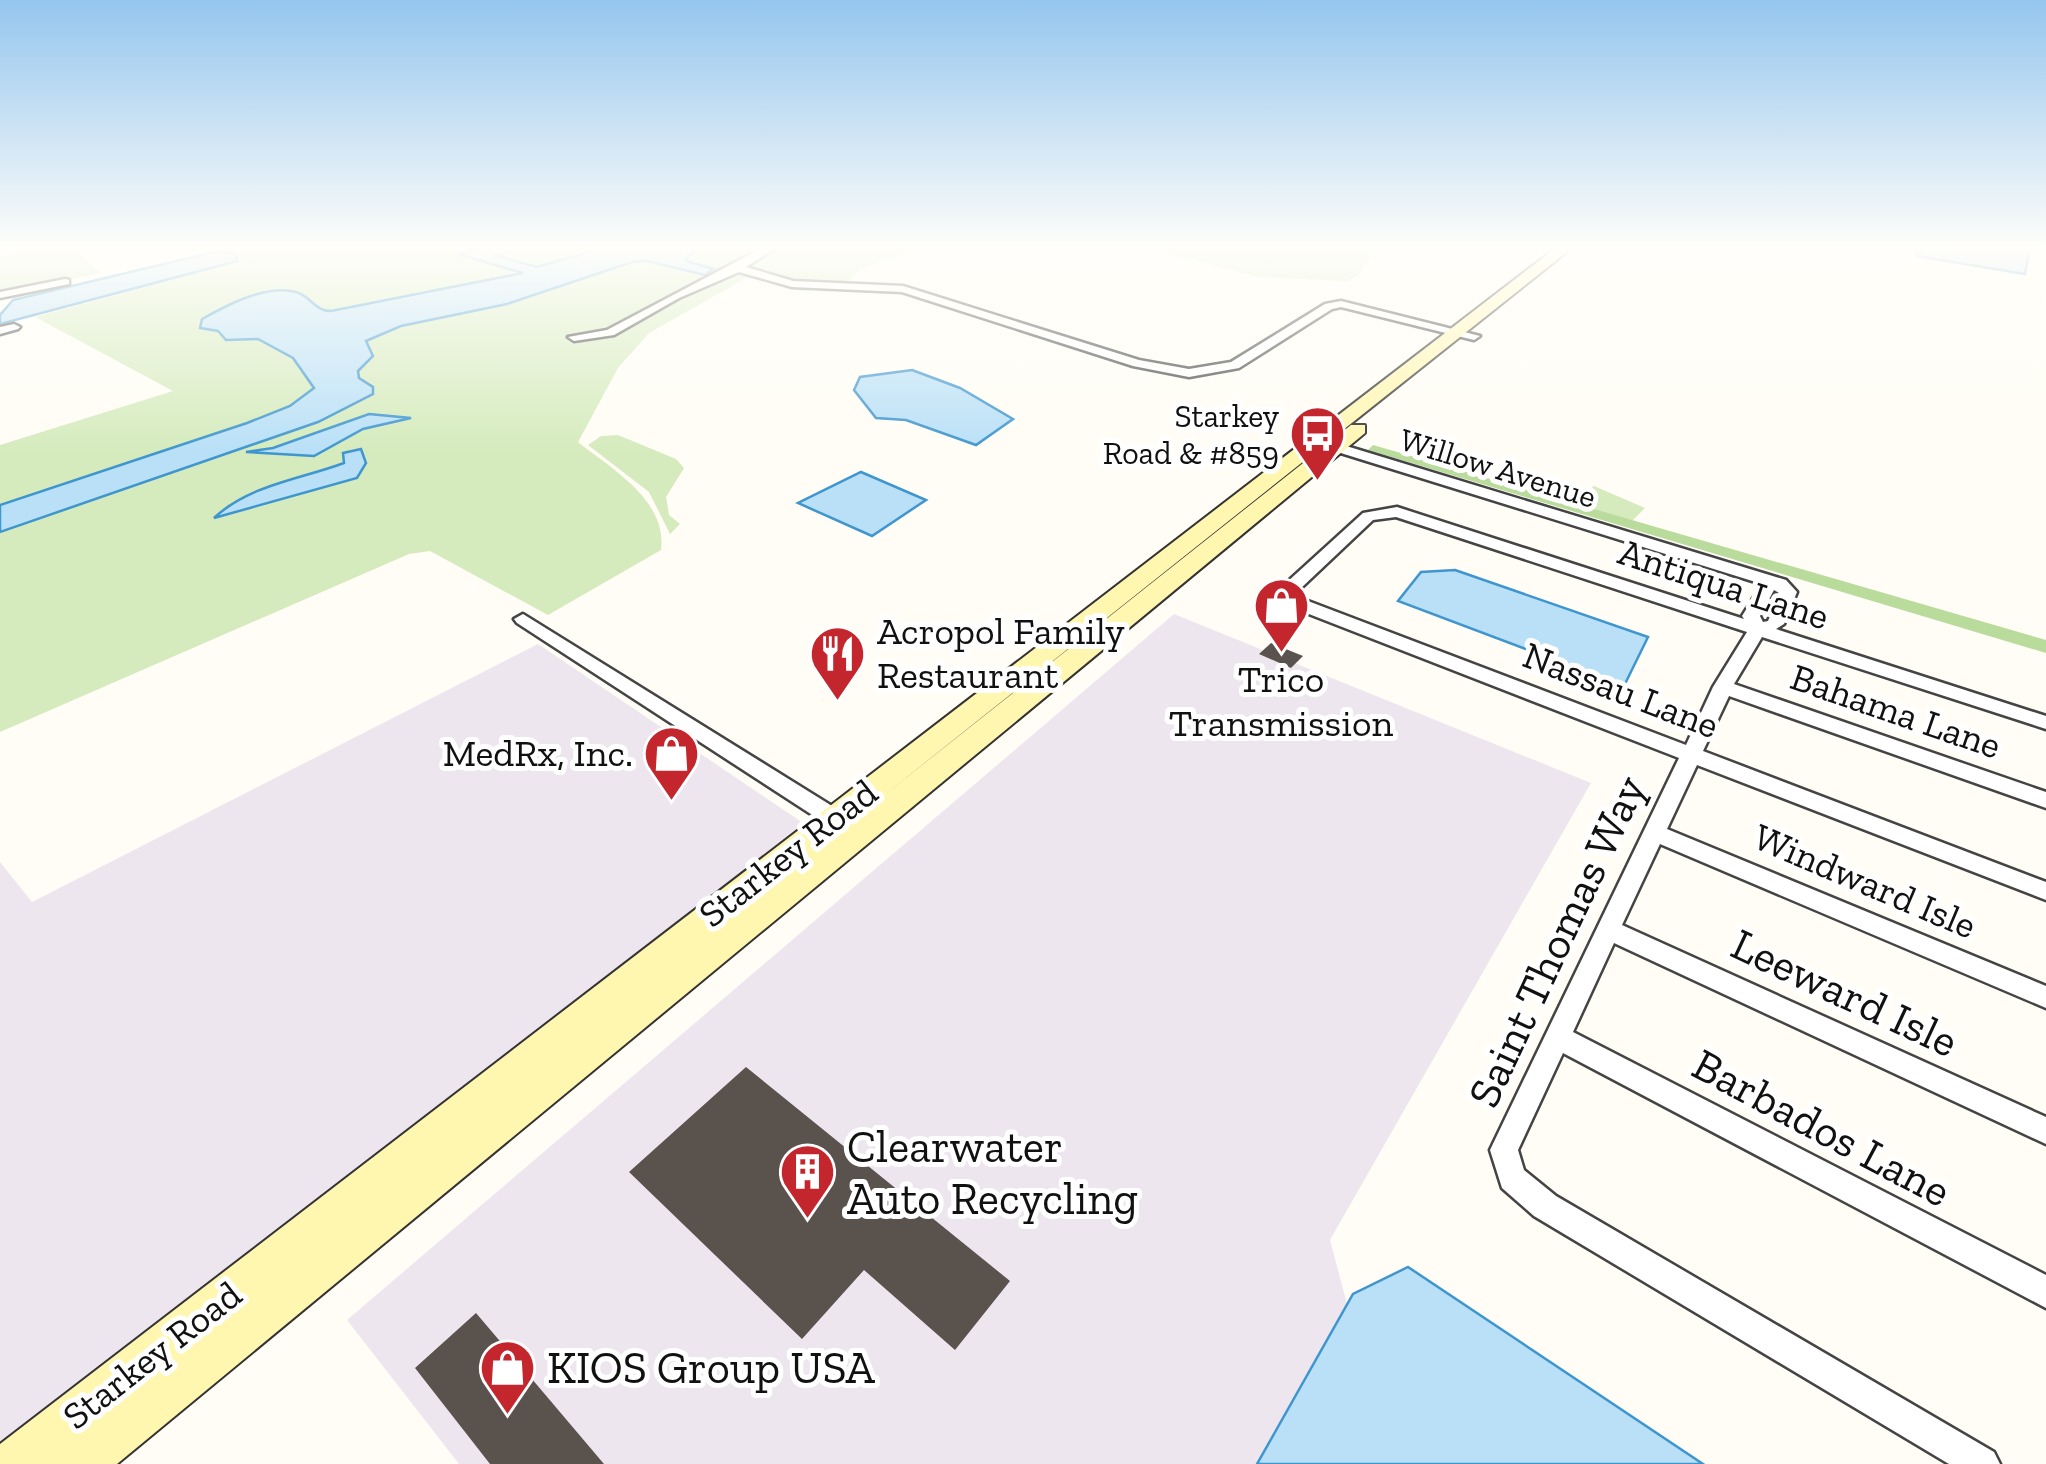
<svg xmlns="http://www.w3.org/2000/svg" width="2046" height="1464" font-family="'Zilla Slab',serif">
<style>
.industrial{fill:#eee6ef}
.green{fill:#d5ebbd}
.forest{fill:#b9dc9c}
.water{fill:#b9e0f7;stroke:#3f96cf;stroke-width:2.5}
.building{fill:#5a524d}
.lines{fill:none;stroke-linecap:round;stroke-linejoin:round}
.minor-casing{stroke:#444;stroke-width:5}
.secondary-casing{stroke:#333;stroke-width:4}
.minor{fill:#fff;fill-rule:evenodd}
.secondary{fill:#fff6b0;fill-rule:evenodd}
.labels{text-anchor:middle;stroke-width:10;stroke-linejoin:round;paint-order:stroke}
.far-poi-label{font-size:32px;fill:#111;stroke:#fff;text-anchor:end}
.far-street-label{font-size:32px;fill:#111;stroke:#fff}
.street-label{font-size:38px;fill:#111;stroke:#fff}
.poi-label{font-size:38px;fill:#111;stroke:#fff;text-anchor:start}
.near-street-label{font-size:45px;fill:#111;stroke:#fff}
.near-poi-label{font-size:45px;fill:#111;stroke:#fff;text-anchor:start}
</style>
<rect width="100%" height="100%" fill="#fffdf5"/>
<g class="industrial">
<path d="M1174,614L1591,783L1330,1240L1347,1304L1257,1464H459L347,1320Z"/>
<path d="M538,644L809,827L0,1460V862L32,902Z"/>
</g>
<g class="green">
<path d="M37,247H70L101,273L0,294V257Z"/>
<path d="M233,247H288L282,251L923,247L860,269L850,280L825,289L802,291L748,277L649,333L618,368L578,442C613,470 667,500 661,550L548,615L430,551L409,554L0,732V445L173,391L35,317L237,262L235,254L218,251Z"/>
<path d="M1143,247H1376L1358,276L1347,281L1259,277Z"/>
<path d="M618,435L676,459L684,468L666,497L669,515L680,524L670,534L649,492L588,445L601,436Z"/>
<path d="M1594,486L1645,508L1631,522L1575,503Z"/>
</g>
<path class="forest" d="M1373,445L2046,640V653L1368,450Z"/>
<g class="water">
<path d="M490,247H523L497,256L537,267L607,247H706L687,256V261L713,269L705,275L647,261L632,262L507,304L401,326L366,341L373,356L358,371L359,378L373,387V394L318,422L0,532V505L247,423L290,406L314,388L293,358L258,339L226,340L218,331L200,328L202,319C227,305 266,284 296,292C311,296 314,311 331,311L523,273L458,254Z"/>
<path d="M2016,247L2029,252L2025,274L1917,256L1915,249Z"/>
<path d="M218,251L235,254L237,261L0,324V315L13,300Z"/>
<path d="M912,370L960,388L1013,419L976,445L906,420L876,418L854,390L860,377Z"/>
<path d="M369,414L411,418L363,429L314,456L246,452L273,448Z"/>
<path d="M361,449L366,463L357,478L214,518C249,485 301,479 344,463L343,453Z"/>
<path d="M861,472L926,500L872,536L798,503Z"/>
<path d="M1455,570L1648,637L1624,686L1398,601L1421,572Z"/>
<path d="M1408,1267L1703,1464H1257L1353,1294Z"/>
</g>
<g class="building">
<path d="M1271,643L1303,656L1291,668L1259,654Z"/>
<path d="M746,1067L1010,1281L955,1350L864,1270L802,1339L629,1172Z"/>
<path d="M476,1313L604,1464H490L415,1368Z"/>
</g>
<g class="lines">
<defs>
<g id="minor">
<path d="M764,247H777L746,267L793,281L903,286L1139,360L1189,369L1231,362L1325,304L1341,301L1480,336L1474,340L1341,307L1332,309L1239,368L1189,377L1133,366L902,292L792,287L739,272L679,298L614,335L574,341L568,337L607,330Z"/>
<path d="M65,279L69,280V284L0,298V292Z"/>
<path d="M14,324L20,327L18,329L0,334V327Z"/>
<path d="M1320,438L1786,580L1797,592L1784,624L1776,629L2046,716V729L1762,637L1734,684L2046,792V808L1729,696L1703,751L2046,882V900L1697,765L1667,829L2046,986V1008L1660,844L1622,925L2046,1117V1144L1614,943L1573,1032L2046,1275V1308L1563,1053L1518,1150L1524,1170L1556,1196L1994,1452L2000,1464H1949L1534,1216L1502,1188L1490,1150L1679,758L1296,609L1281,596L1286,583L1363,513L1397,507L1744,619L1742,616L1762,584L1315,445V439ZM1396,517L1747,632L1713,687L1686,745L1308,601L1299,594L1300,589L1373,520ZM1774,590L1779,593L1768,621L1763,622L1760,616Z"/>
<path d="M523,614L853,819L856,825L853,831H837L517,623L514,619Z"/>
</g>
<path id="secondary" d="M1557,247H1573L878,800L1351,425H1365V433L117,1464H0V1444Z"/>
</defs>
<use href="#minor" class="minor-casing"/>
<use href="#secondary" class="secondary-casing"/>
<use href="#minor" class="minor"/>
<use href="#secondary" class="secondary"/>
</g>
<linearGradient id="sky" x2="0" y2="1"><stop stop-color="#95c6ee"/><stop offset="0.55" stop-color="#fffefa"/><stop offset="1" stop-color="#fffefa" stop-opacity="0"/></linearGradient>
<rect width="2046" height="452" fill="url(#sky)"/>
<defs>
<symbol id="bus-pin" viewBox="-11 -11 22 30"><path d="M0 17L-7.5 6A9.5 9.5 0 1 1 7.5 6Z" fill="#c4262e" stroke="#fff"/><path d="M-5-6H5V4H4V6H2V4H-2V6H-4V4H-5ZM-3.5-4V0h7V-4ZM-3.5 1.2v1.5H-2V1.2ZM2 1.2v1.5H3.5V1.2Z" fill="#fff"/></symbol>
<symbol id="shop-pin" viewBox="-11 -11 22 30"><path d="M0 17L-7.5 6A9.5 9.5 0 1 1 7.5 6Z" fill="#c4262e" stroke="#fff"/><path d="M-5-2.5h2.3a2.7 3.5 0 0 1 5.4 0H5L5.5 6h-11ZM-1.5-2.5h3a1.5 2.3 0 0 0-3 0Z" fill="#fff"/></symbol>
<symbol id="restaurant-pin" viewBox="-11 -11 22 30"><path d="M0 17L-7.5 6A9.5 9.5 0 1 1 7.5 6Z" fill="#c4262e" stroke="#fff"/><path d="M-5-6h1v4h1v-4h1v4h1v-4h1v5L-1.5 .5V6h-2V.5L-5-1ZM5-6V6H3V1.5H1.5Q1.5-4 5-6Z" fill="#fff"/></symbol>
<symbol id="building-pin" viewBox="-11 -11 22 30"><path d="M0 17L-7.5 6A9.5 9.5 0 1 1 7.5 6Z" fill="#c4262e" stroke="#fff"/><path d="M-4-6H4V6H1V3H-1V6H-4ZM-2.5-4.3h1.7v1.8h-1.7ZM.8-4.3h1.7v1.8H.8ZM-2.5-1h1.7V.8h-1.7ZM.8-1h1.7V.8H.8Z" fill="#fff"/></symbol>
</defs>
<g fill-rule="evenodd">
<use href="#bus-pin" x="1286" y="402" width="63" height="86"/>
<use href="#shop-pin" x="1250" y="574" width="63" height="86"/>
<use href="#restaurant-pin" x="806" y="622" width="63" height="86"/>
<use href="#shop-pin" x="640" y="722" width="63" height="86"/>
<use href="#building-pin" x="776" y="1140" width="63" height="86"/>
<use href="#shop-pin" x="476" y="1336" width="63" height="86"/>
</g>
<g class="labels">
<g class="far-poi-label">
<text x="1279" y="427">Starkey<tspan x="1279" dy="37">Road &amp; #859</tspan></text>
</g>
<g class="far-street-label">
<text transform="translate(1498 468) rotate(17)" y="11">Willow Avenue</text>
</g>
<g class="street-label">
<text transform="translate(1724 584) rotate(18)" y="13">Antiqua Lane</text>
<text transform="translate(1621 690) rotate(21)" y="13">Nassau Lane</text>
<text transform="translate(1896 711) rotate(19)" y="13">Bahama Lane</text>
<text transform="translate(788 853) rotate(-38)" y="13">Starkey Road</text>
<text transform="translate(1865 881) rotate(23)" y="13">Windward Isle</text>
<text transform="translate(152 1355) rotate(-38)" y="13">Starkey Road</text>
</g>
<g class="poi-label">
<text x="877" y="644">Acropol Family<tspan x="877" dy="44">Restaurant</tspan></text>
<text x="1281" y="692" text-anchor="middle">Trico<tspan x="1281" dy="44">Transmission</tspan></text>
<text x="633" y="766" text-anchor="end">MedRx, Inc.</text>
</g>
<g class="near-street-label">
<text transform="translate(1556 941) rotate(-65)" y="16">Saint Thomas Way</text>
<text transform="translate(1845 992) rotate(25)" y="16">Leeward Isle</text>
<text transform="translate(1822 1127) rotate(28)" y="16">Barbados Lane</text>
</g>
<g class="near-poi-label">
<text x="847" y="1162">Clearwater<tspan x="847" dy="52">Auto Recycling</tspan></text>
<text x="547" y="1383">KIOS Group USA</text>
</g>
</g>
</svg>
